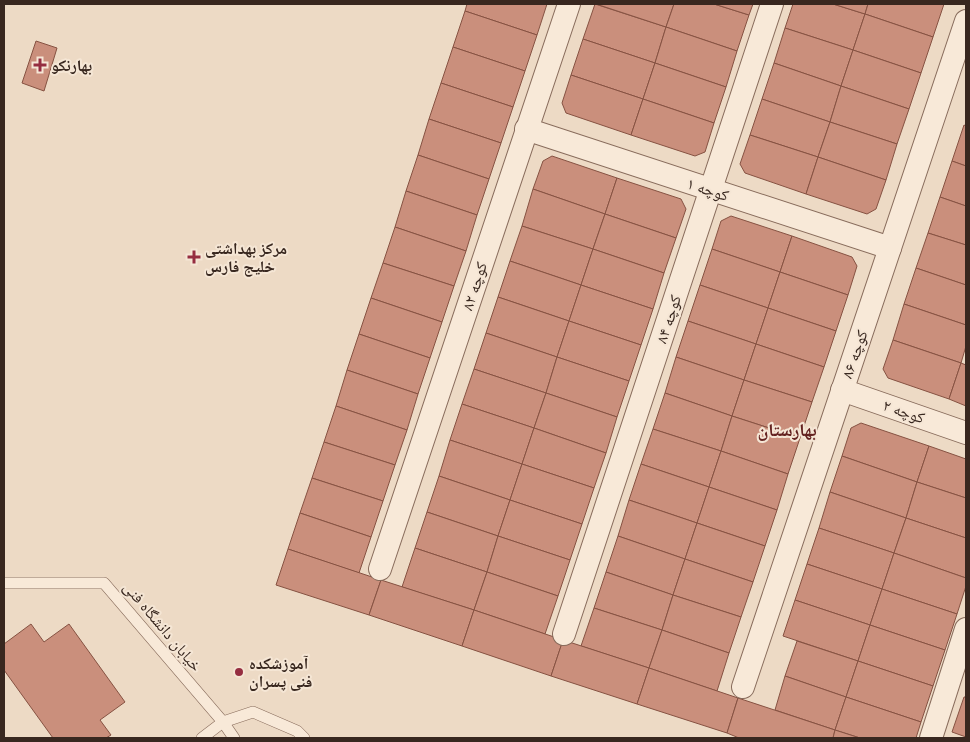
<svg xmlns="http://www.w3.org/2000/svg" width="970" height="742" font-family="'Playfair Display','Noto Naskh Arabic',serif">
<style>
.building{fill:#ca8f7c;stroke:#865242}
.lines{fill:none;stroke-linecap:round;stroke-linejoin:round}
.service-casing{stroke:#886c5c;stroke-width:12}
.minor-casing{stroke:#886c5c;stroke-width:24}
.service{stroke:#f8e9d8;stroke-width:11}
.minor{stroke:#f8e9d8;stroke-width:22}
.poi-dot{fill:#952d40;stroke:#f5e6d5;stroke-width:2}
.labels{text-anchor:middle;stroke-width:4;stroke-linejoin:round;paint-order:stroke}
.poi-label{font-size:16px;font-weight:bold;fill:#38271f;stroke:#f5e6d5;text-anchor:start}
.street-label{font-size:16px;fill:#38271f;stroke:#f5e6d5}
.neighbourhood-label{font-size:18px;font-weight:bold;fill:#642220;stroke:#f5e6d5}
</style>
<rect width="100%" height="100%" fill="#eddac5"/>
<g class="building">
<path d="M467,4H547L537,35L465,11Z"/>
<path d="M595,4L666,27L655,63L583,39Z"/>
<path d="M596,4H674L666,27Z"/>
<path d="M674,4H714L749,15L737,51L666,27Z"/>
<path d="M714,4H753L749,15Z"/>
<path d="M793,4H833L865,14L853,50L785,28Z"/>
<path d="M833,4H868L865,14Z"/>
<path d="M868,4H944L933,37L865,14Z"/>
<path d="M465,11L537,35L525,71L453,47Z"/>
<path d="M865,14L933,37L921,73L853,50Z"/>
<path d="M666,27L737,51L726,87L655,63Z"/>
<path d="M785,28L853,50L841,86L774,63Z"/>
<path d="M583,39L655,63L643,99L571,75Z"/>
<path d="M36,41L57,48L44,91L22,83Z"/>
<path d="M453,47L525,71L513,107L441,83Z"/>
<path d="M853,50L921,73L909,109L841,86Z"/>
<path d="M655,63L726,87L714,123L643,99Z"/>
<path d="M774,63L841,86L830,122L762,99Z"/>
<path d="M571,75L643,99L631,135L566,113L562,103Z"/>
<path d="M441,83L513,107L501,143L429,119Z"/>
<path d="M841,86L909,109L897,144L830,122Z"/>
<path d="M643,99L714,123L705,152L695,156L631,135Z"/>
<path d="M762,99L830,122L818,157L750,135Z"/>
<path d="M429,119L501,143L489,179L418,155Z"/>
<path d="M830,122L897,144L886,180L818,157Z"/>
<path d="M964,125L966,126V166L952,161Z"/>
<path d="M750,135L818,157L806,194L745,173L740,164Z"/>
<path d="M418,155L489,179L477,215L406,191Z"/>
<path d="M552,156L617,178L605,214L533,189L543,161Z"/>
<path d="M818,157L886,180L876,209L867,214L806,194Z"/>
<path d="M952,161L966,166V206L940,197Z"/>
<path d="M617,178L681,199L686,209L676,238L605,214Z"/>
<path d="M533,189L605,214L593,249L522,226Z"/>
<path d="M406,191L477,215L466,251L395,227Z"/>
<path d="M940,197L966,206V245L928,233Z"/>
<path d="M605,214L676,238L664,273L593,249Z"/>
<path d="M731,216L792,236L780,272L712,249L721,221Z"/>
<path d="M522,226L593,249L581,285L510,261Z"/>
<path d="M395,227L466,251L454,286L383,263Z"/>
<path d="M928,233L966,245V285L916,268Z"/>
<path d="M792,236L852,257L857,266L848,295L780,272Z"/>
<path d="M593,249L664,273L653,309L581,285Z"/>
<path d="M712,249L780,272L768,308L700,285Z"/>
<path d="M510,261L581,285L569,321L498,297Z"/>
<path d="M383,263L454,286L442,322L371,298Z"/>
<path d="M916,268L966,285V325L904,304Z"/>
<path d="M780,272L848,295L836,331L768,308Z"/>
<path d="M581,285L653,309L641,345L569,321Z"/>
<path d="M700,285L768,308L756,344L688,321Z"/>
<path d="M498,297L569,321L557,357L486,333Z"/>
<path d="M371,298L442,322L430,358L359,334Z"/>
<path d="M904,304L966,325V346L961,363L893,340Z"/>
<path d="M768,308L836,331L824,367L756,344Z"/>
<path d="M569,321L641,345L629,381L557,357Z"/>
<path d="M688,321L756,344L744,380L676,357Z"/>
<path d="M486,333L557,357L546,393L474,369Z"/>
<path d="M359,334L430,358L418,394L347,370Z"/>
<path d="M893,340L961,363L949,399L888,378L883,369Z"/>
<path d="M756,344L824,367L812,402L744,380Z"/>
<path d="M557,357L629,381L617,417L546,393Z"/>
<path d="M676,357L744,380L732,416L665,393Z"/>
<path d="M961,363L966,365V406L949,399Z"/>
<path d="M474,369L546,393L534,428L462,404Z"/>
<path d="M347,370L418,394L407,430L336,406Z"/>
<path d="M744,380L812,402L800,438L732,416Z"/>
<path d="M546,393L617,417L606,453L534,428Z"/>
<path d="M665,393L732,416L721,451L653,429Z"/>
<path d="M462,404L534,428L522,464L450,440Z"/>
<path d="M336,406L407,430L395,465L324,442Z"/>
<path d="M732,416L800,438L788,474L721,451Z"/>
<path d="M861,423L929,446L917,482L842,456L851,428Z"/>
<path d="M534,428L606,453L594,488L522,464Z"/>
<path d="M653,429L721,451L709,487L641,464Z"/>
<path d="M450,440L522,464L510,500L439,476Z"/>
<path d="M324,442L395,465L383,501L312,478Z"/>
<path d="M929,446L966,459V498L917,482Z"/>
<path d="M721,451L788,474L777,510L709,487Z"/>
<path d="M842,456L917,482L906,518L830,492Z"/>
<path d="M522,464L594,488L582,524L510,500Z"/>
<path d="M641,464L709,487L697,523L629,500Z"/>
<path d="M439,476L510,500L498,536L427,512Z"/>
<path d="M312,478L383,501L371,537L300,513Z"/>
<path d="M917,482L966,498V538L906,518Z"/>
<path d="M709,487L777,510L765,546L697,523Z"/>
<path d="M830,492L906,518L894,553L819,528Z"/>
<path d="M510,500L582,524L570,560L498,536Z"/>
<path d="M629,500L697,523L685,559L618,536Z"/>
<path d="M427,512L498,536L487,572L415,548Z"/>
<path d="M300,513L371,537L359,573L288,549Z"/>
<path d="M906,518L966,538V578L894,553Z"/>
<path d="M697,523L765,546L753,582L685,559Z"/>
<path d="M819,528L894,553L882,589L807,564Z"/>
<path d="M498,536L570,560L558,596L487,572Z"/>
<path d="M618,536L685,559L673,595L606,572Z"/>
<path d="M415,548L487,572L474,610L402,587Z"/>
<path d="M288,549L381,580L369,615L276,585Z"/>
<path d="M894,553L966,578V586L957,614L882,589Z"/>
<path d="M685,559L753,582L741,617L673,595Z"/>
<path d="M807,564L882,589L870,625L795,600Z"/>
<path d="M487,572L558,596L545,634L474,610Z"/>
<path d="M606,572L673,595L662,630L594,608Z"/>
<path d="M381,580L474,610L462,646L369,615Z"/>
<path d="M882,589L957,614L945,650L870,625Z"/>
<path d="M673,595L741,617L729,653L662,630Z"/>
<path d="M795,600L870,625L858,661L783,636Z"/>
<path d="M594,608L662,630L649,668L581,646Z"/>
<path d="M474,610L563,640L551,676L462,646Z"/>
<path d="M31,624L44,642L69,624L125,702L100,720L111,735L106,738H53L4,670V644Z"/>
<path d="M870,625L945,650L933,686L858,661Z"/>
<path d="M662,630L729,653L717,691L649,668Z"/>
<path d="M563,640L649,668L637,704L551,676Z"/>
<path d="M797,641L858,661L846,697L785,676Z"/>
<path d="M858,661L933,686L921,722L846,697Z"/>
<path d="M649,668L738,698L727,733L637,704Z"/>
<path d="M785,676L846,697L835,730L775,710Z"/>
<path d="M846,697L921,722L916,738H860L835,730Z"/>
<path d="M964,697H966V737L952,732Z"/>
<path d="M738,698L835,730L833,738H739L727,733Z"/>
<path d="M835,730L860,738H833Z"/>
</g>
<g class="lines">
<defs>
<g id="service">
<path d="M4,583H104L223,722L234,738"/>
<path d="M202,738L223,722L253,712L297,731L304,738"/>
</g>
<g id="minor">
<path d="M526,129L890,248"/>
<path d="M842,390L966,433"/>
<path d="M380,569L569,4"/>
<path d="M564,634L772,4"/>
<path d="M743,687L966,21"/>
<path d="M931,738L966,629"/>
</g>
</defs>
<use href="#service" class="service-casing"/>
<use href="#minor" class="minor-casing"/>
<use href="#service" class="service"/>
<use href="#minor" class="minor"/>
</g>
<g class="poi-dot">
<path d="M37.5 57.5h5v5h5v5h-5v5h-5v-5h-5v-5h5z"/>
<path d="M191.5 249.5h5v5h5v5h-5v5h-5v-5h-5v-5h5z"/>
<circle cx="239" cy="672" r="5"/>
</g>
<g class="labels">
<g class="poi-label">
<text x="51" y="71">بهارنکو</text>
<text x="205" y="254">مرکز بهداشتی<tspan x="205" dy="18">خلیج فارس</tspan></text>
<text x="249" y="669">آموزشکده<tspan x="249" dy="18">فنی پسران</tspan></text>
</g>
<g class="street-label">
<text transform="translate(708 189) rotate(18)" y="6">کوچه ۱</text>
<text transform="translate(474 286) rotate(-72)" y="6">کوچه ۸۲</text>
<text transform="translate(668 319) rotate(-72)" y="6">کوچه ۸۴</text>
<text transform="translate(854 354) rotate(-71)" y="6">کوچه ۸۶</text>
<text transform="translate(904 411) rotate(19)" y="6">کوچه ۲</text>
<text transform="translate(163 626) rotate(50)" y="6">خیابان دانشگاه فنی</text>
</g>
<g class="neighbourhood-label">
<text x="787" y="436">بهارستان</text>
</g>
</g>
<rect width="970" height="742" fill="none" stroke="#38271f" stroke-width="10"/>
</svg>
